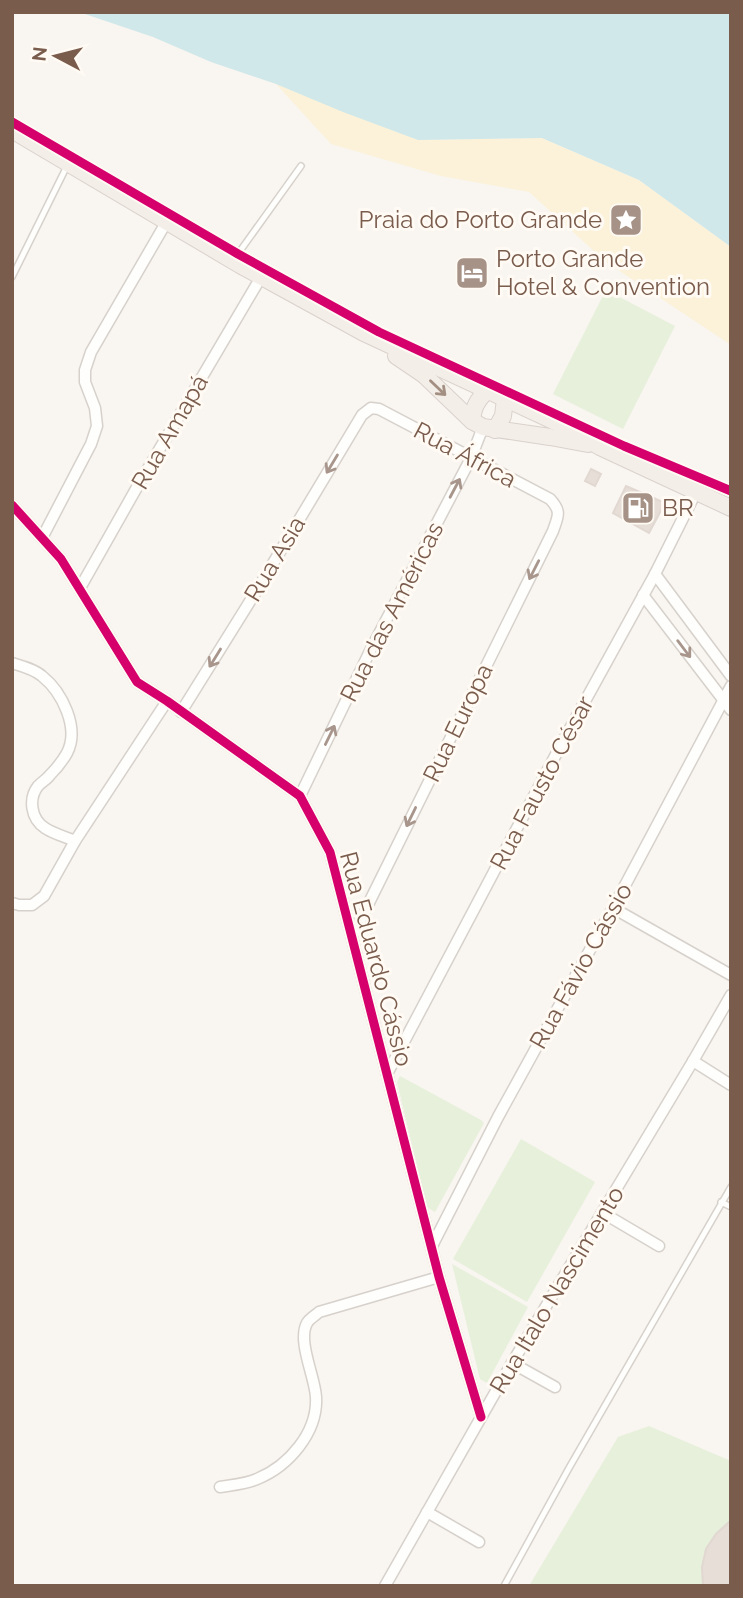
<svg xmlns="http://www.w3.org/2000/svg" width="743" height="1598" font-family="Raleway,sans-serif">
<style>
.green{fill:#e7f0db}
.sand{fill:#fbf2d9}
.water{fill:#d0e8ea}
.building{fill:#e6ded7;stroke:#e2d8d2;stroke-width:2}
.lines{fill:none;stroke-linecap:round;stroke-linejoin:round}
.service-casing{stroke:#d7d1cb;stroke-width:8}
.minor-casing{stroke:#d7d1cb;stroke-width:13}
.primary-casing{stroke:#dad1cc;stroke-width:18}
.service{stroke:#fefefd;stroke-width:5}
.minor{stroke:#fefefd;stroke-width:10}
.primary{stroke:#f3eee8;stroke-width:16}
.cycleway-casing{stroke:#fffaf3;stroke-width:13}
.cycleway{stroke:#d6006c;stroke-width:9}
.oneway{stroke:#a48f83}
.oneway2{stroke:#a8958b}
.labels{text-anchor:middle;stroke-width:6;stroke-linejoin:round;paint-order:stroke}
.poi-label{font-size:24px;fill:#7a5c4d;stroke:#fffaf3;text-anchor:start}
.street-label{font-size:24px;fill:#7a5c4d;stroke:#fffaf3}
</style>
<rect width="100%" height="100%" fill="#f9f5f0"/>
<g class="green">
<path d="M606,290L675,326L623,429L553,394Z"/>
<path d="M400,1076L481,1120L484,1123L435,1212L427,1207L397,1082Z"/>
<path d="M521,1139L595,1182L527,1302L453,1259Z"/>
<path d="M452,1264L528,1307L487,1383L480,1379Z"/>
<path d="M649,1426L731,1461V1586H529L618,1437Z"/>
</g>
<path class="sand" d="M276,84L418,140L542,138L639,180L731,247V345L606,262L529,192L441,176L331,144Z"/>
<path class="water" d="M79,12H731V247L639,180L542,138L418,140L343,112L276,84L211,62L153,37Z"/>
<g class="building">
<path d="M591,469L601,474L595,486L585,481Z"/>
<path d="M626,486L665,503L649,533L613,513Z"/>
<path d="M729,1522H731V1586H703L702,1567L706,1549L716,1534Z"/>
</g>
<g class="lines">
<defs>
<g id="service">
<path d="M235,258L301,166"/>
<path d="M12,277L67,166"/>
<path d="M721,1202L731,1207"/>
<path d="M504,1586L569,1468L731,1187"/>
</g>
<g id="minor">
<path d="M12,505L61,559L137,682L167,701L300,796L330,852L439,1277L481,1417"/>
<path d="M42,538L91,444L97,426L95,408L85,382V370L91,352L167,221"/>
<path d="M655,574L731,676"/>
<path d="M80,588L136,489L261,277"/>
<path d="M643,595L731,710"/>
<path d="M12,663C22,666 34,669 42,676C62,692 80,728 67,753C63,760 56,769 50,775C47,779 42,782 38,786C28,799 31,819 45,828C54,834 66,837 75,841"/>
<path d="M181,712L257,590L362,415L371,408L379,409L550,499C562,512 558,516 553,531L352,937"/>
<path d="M300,796L371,649L471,458L483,427"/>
<path d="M12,903L19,905H32L44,896L75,841L167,701"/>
<path d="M613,908L731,975"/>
<path d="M693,1061L731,1085"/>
<path d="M387,1074L562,743L655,574L696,492"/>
<path d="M603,1213L659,1246"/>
<path d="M432,1246L498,1117L613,908L731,686"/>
<path d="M512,1363L555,1387"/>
<path d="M220,1487C232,1485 246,1484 257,1479C289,1466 318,1432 316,1397C315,1377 297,1341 307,1323C309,1319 316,1315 319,1312L439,1277"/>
<path d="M427,1512L479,1542"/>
<path d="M385,1586L512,1363L693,1061L731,995"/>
</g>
<g id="primary">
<path d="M12,130L240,265L364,333L562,425L600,447L731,508"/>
<path d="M396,356L424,375L472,421L483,427L550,437L588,444"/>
<path d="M472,421C473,408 477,400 487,391"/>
<path d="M495,430L503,416L505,399"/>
</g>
</defs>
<use href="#service" class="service-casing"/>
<use href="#minor" class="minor-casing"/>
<use href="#primary" class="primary-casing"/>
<use href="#service" class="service"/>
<use href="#minor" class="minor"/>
<use href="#primary" class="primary"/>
<defs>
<g id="cycleway">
<path d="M12,122L238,254L379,332L624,446L731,491"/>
<path d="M12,505L61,559L137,682L167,701L300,796L330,852L439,1277L481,1417"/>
</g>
</defs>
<use href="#cycleway" class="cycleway-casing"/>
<use href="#cycleway" class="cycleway"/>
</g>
<defs><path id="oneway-shaft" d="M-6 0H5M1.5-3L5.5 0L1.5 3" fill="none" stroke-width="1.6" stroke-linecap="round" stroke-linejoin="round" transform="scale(1.75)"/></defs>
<use class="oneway" href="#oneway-shaft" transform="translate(438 388) rotate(44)"/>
<g class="oneway2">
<use href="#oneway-shaft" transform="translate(332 464) rotate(121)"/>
<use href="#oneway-shaft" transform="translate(455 488) rotate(-62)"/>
<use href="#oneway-shaft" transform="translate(534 570) rotate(117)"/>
<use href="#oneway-shaft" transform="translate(684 649) rotate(53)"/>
<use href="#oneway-shaft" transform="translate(215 658) rotate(122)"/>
<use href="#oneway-shaft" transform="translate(330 735) rotate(-64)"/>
<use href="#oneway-shaft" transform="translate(411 817) rotate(116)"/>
</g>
<defs>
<symbol id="sight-square" viewBox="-11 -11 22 22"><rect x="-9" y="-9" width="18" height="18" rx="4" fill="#a69286" stroke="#fffaf3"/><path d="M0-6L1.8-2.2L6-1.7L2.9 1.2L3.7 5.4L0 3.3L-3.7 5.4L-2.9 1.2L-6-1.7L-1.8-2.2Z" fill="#fff"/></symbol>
<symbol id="hotel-square" viewBox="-11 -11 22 22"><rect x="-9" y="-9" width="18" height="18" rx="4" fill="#a69286" stroke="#fffaf3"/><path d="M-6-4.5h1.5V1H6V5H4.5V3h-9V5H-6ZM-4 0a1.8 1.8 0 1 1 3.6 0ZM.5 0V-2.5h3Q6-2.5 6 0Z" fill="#fff"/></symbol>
<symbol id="fuel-square" viewBox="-11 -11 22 22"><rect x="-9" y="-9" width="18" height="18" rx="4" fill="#a69286" stroke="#fffaf3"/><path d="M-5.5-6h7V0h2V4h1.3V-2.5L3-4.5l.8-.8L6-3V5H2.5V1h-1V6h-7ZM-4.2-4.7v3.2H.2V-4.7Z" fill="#fff"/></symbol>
</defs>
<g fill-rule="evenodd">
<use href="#sight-square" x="607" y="201" width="38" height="38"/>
<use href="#hotel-square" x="453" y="254" width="38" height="38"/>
<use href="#fuel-square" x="619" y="489" width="38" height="38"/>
</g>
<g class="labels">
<g class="poi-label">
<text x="602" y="228" text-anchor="end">Praia do Porto Grande</text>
<text x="496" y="267">Porto Grande<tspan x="496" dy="28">Hotel &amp; Convention</tspan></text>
<text x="662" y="516">BR</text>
</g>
<g class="street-label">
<text transform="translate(170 432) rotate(-60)" y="8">Rua Amapá</text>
<text transform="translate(465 455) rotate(28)" y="8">Rua África</text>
<text transform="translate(275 559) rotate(-59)" y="8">Rua Asia</text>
<text transform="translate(392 612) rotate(-63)" y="8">Rua das Américas</text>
<text transform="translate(458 723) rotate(-64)" y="8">Rua Europa</text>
<text transform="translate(542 783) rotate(-62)" y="8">Rua Fausto César</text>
<text transform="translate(376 959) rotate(75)" y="8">Rua Eduardo Cássio</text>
<text transform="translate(581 966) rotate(-61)" y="8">Rua Fávio Cássio</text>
<text transform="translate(557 1290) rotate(-59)" y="8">Rua Italo Nascimento</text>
</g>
</g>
<rect width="743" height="1598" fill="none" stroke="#7a5c4d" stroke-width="28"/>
<g transform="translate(56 56) rotate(277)" stroke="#fffaf3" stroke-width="5" paint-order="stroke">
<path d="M0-5L12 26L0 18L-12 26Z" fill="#7a5c4d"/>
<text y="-10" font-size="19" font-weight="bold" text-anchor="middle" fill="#7a5c4d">N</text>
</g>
</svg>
